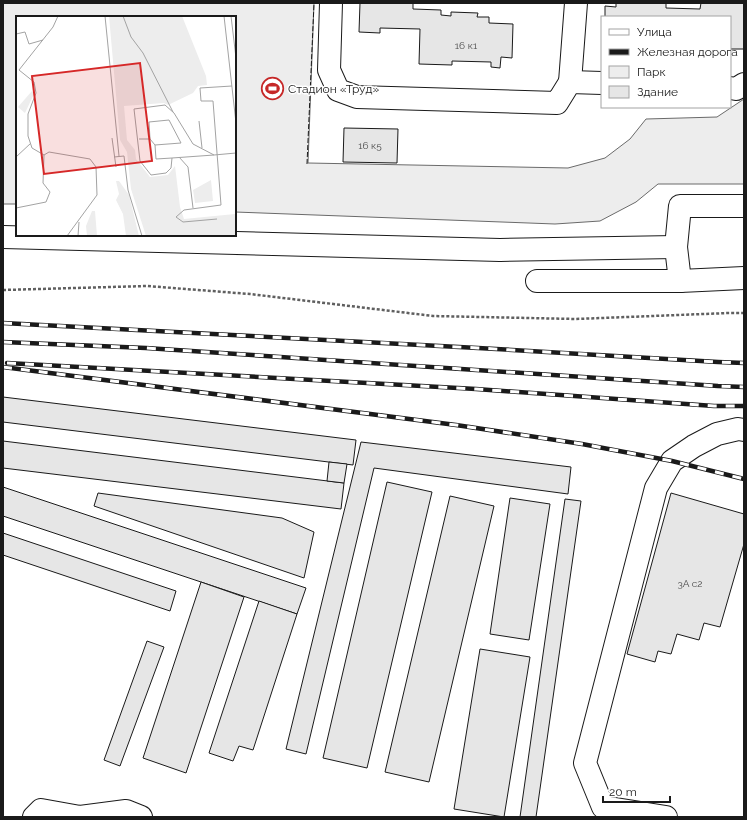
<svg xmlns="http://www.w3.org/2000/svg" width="747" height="820" font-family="Raleway,sans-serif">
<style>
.green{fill:#ededed;stroke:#6a6a6a}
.building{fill:#e6e6e6;stroke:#1a1a1a}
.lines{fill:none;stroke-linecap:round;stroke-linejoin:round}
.minor-casing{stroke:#1a1a1a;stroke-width:24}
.path{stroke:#5f5f5f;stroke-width:2.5;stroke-dasharray:3 2;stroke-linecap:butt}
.minor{stroke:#fff;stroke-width:22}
.rail-casing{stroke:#1a1a1a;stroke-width:4.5}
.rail{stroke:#fff;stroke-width:3;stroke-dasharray:9;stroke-linecap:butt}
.fence{stroke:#1a1a1a;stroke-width:1;stroke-dasharray:5 2;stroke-linecap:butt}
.labels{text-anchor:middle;stroke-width:3;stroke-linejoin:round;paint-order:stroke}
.number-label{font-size:10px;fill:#4d4d4d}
.poi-label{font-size:12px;fill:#1a1a1a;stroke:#fff;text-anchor:start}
.inset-road{fill:none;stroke:#a3a3a3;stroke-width:1}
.view{fill:#d62828;fill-opacity:0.15;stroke:#d62828;stroke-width:2}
.inset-edge{fill:none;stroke:#1a1a1a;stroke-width:2}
</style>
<rect width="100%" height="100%" fill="#fff"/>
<path class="green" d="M3,3H314L308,163L568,168L605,158L630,139L646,119L717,117L744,99V184H658L636,202L600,221L555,224L235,212V17H17V204H3Z"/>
<g class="building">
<path d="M360,3H413V9L441,10V15L451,16V12L478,13L477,17H489V23L513,24L512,58L501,57L500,68L491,67V62L452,61V65L419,64L420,29L380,28V33L359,32Z"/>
<path d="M616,3H666V8L700,9L701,3H744V49H730V17H605V6L616,7Z"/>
<path d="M344,128L398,129L397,163L343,162Z"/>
<path d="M3,397L356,440L353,465L3,422Z"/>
<path d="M3,441L344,483L341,509L3,468Z"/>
<path d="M361,442L571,467L568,494L374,468L306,754L286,749Z"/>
<path d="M329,462L347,464L344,483L327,481Z"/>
<path d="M387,482L432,492L367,768L323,758Z"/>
<path d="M3,487L306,588L297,614L3,516Z"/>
<path d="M98,493L282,518L314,532L304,578L94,506Z"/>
<path d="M671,493L744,514V544L720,627L704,623L699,640L677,634L671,654L658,651L655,662L627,654Z"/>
<path d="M450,496L494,506L429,782L385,772Z"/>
<path d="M510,498L550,504L529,640L490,634Z"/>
<path d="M565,499L581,501L536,817H520Z"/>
<path d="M3,533L176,591L170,611L3,555Z"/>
<path d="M201,582L244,597L186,773L143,758Z"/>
<path d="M259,601L297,614L253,750L239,746L233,761L209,753Z"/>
<path d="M147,641L164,647L120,766L104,760Z"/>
<path d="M480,649L530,657L504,817L454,809Z"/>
</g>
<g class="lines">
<defs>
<g id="minor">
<path d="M331,3L329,70L338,90L357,97L557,103L570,82L602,83"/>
<path d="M570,82L576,3"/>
<path d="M730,88L736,89L744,84"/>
<path d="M3,237L500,250L676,247"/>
<path d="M537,281H680L744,278"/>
<path d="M680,281L676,247L680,206H744"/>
<path d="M34,817L41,810L80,817L126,811L141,817"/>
<path d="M666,817L603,807L585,763L656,488L672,461L694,446L717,434L738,429L744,430"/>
</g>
</defs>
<use href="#minor" class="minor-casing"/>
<path class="path" d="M3,290L147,286L250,294L433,316L576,319L729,313H744"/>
<use href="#minor" class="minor"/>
<defs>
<g id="rail">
<path d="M3,323L478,348L718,362L744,363"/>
<path d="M3,342L146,348L718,386L744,387"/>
<path d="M7,363L476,389L714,406H744"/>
<path d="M3,367L456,425L582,444L672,461L744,479"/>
</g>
</defs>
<use href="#rail" class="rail-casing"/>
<use href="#rail" class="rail"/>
<path class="fence" d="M307,164L314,3"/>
</g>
<defs>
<symbol id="stadium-ring" viewBox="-11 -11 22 22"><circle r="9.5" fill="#fff" stroke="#c62828" stroke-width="1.5"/><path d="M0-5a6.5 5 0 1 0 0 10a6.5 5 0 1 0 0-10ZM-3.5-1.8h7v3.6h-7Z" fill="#c62828"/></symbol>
</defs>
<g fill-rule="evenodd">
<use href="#stadium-ring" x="260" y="76" width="25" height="25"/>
</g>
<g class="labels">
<g class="number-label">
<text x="466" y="49">16 к1</text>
<text x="370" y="149">16 к5</text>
<text x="690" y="587">3А с2</text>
</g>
<g class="poi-label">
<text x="288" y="93">Стадион «Труд»</text>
</g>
</g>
<g transform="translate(16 16)">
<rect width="220" height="220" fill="#fff"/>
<path d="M93,0H166L190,60L191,69L182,70L177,77L152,89L148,87L108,90L111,124L119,134L120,143L134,161L152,159L159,150L164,191L168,203L219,198L220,220H130L115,173L111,136L104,124ZM16,75L18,78L9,97L2,91ZM195,164L197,185L179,187L177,174ZM100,165H103L113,179L123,220H110L107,198L100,184L103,178ZM76,195H79L81,220H71L70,210Z" fill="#ededed"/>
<path class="inset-road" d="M89,0L103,140M107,0L115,21L127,37L157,96M208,0L220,107M215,0L220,42M0,18L9,16L13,28L27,24M183,105L186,132M96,122L100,151M123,123H134L139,129L165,127L153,104L133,106L134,123M139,129L140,143L156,142M28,139L16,132L12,120V98L20,77L18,66L3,54L37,11L42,0M198,139L156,142L155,152L150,157L135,159L124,145L118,93L149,89L158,97L177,128L198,139L220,137M0,141L15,127M98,141L108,140L112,174L126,220M163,141L172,151L177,192M0,192L30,186L34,176L27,167L28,139L33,136L74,143L80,151L81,179L51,220M201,203L167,206L160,201L168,194L205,189L197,85H185L184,72L216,70M62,220L63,206"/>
<path class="view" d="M124,47L136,145L28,158L16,60Z"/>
<rect width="220" height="220" class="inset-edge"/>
</g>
<rect width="747" height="820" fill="none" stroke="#1a1a1a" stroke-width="8"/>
<rect x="601" y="16" width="130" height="92" fill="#ffffff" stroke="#a3a3a3"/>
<rect x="609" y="29" width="20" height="6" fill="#ffffff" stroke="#a3a3a3"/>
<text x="637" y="36" font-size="12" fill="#1a1a1a">Улица</text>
<rect x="609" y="49" width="20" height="6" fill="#1a1a1a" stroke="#a3a3a3"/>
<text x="637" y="56" font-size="12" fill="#1a1a1a">Железная дорога</text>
<rect x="609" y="66" width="20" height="12" fill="#ededed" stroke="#a3a3a3"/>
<text x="637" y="76" font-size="12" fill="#1a1a1a">Парк</text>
<rect x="609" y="86" width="20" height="12" fill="#e6e6e6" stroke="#a3a3a3"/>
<text x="637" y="96" font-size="12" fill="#1a1a1a">Здание</text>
<path d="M603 796v6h67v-6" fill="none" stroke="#1a1a1a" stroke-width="2"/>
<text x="609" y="796" font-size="12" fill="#1a1a1a" stroke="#ffffff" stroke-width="3" paint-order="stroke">20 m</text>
</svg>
